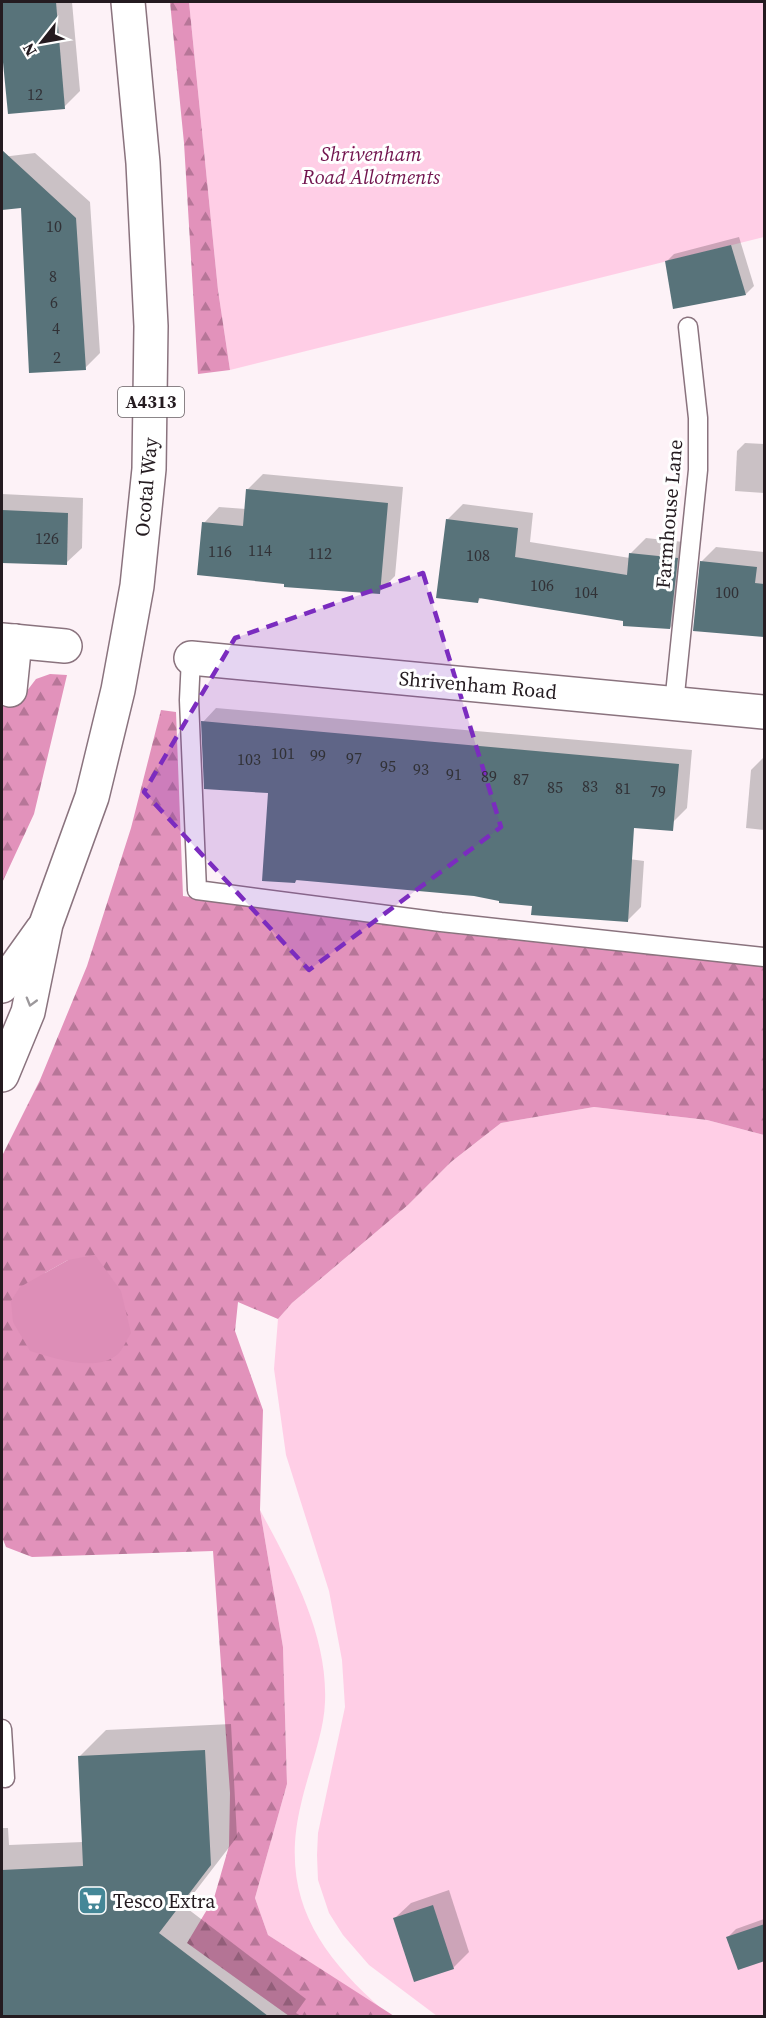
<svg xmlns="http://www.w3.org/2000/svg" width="766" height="2018" font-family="'Source Serif 4',serif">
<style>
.green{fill:#ffcee6}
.forest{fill:url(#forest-firs);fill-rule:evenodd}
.water{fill:#dd8eb7}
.shadow{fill:#0003}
.building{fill:#58737a}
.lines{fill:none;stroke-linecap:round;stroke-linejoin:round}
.service-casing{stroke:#8a737e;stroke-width:21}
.minor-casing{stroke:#8a737e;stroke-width:36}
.primary-casing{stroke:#8a737e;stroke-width:36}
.service{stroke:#fff;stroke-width:18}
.minor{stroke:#fff;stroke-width:33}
.primary{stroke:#fff;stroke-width:33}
.oneway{stroke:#9c989b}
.marked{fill:#7b2cbf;fill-opacity:0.2;stroke:#7b2cbf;stroke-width:4.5;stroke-dasharray:12 8;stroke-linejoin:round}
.labels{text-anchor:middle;stroke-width:6;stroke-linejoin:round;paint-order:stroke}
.number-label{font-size:16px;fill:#313136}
.shield{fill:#fff;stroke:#665f63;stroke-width:1.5}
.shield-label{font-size:18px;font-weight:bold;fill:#241b20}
.park-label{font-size:20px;font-style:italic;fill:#71144e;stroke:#fff}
.street-label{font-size:20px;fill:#241b20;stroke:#fff}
.poi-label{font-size:20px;fill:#241b20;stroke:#fff;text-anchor:start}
</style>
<defs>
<pattern id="forest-firs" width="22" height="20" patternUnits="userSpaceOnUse" patternTransform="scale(1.5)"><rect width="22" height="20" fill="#e292bb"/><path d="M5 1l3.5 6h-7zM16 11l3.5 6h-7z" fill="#b77698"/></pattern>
</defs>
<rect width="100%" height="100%" fill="#fdf2f7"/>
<g class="green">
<path d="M189,2H764V237L230,370L218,290Z"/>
<path d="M594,1107L707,1120L764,1135V2016H437L369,1965L343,1935L329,1913L318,1880L317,1855L318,1833L345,1707L342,1660L329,1591L286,1455L274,1369L278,1319L292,1303L408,1205L451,1162L501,1123Z"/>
<path d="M260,1510C291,1568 328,1634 325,1702C324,1734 308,1772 301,1804C279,1895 317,1952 383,2010L268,1935L255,1898L287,1784L283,1647Z"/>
</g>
<g class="forest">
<path d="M170,2H189L218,290L230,370L198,374L184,143Z"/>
<path d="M50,674L67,675L34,814L2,883V699L20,700L36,679Z"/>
<path d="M161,710L176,712L183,896L439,932L764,966V1135L707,1120L594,1107L501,1123L451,1162L408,1205L292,1303L278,1319L238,1302L235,1331L263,1410L260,1510L283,1647L287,1784L255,1898L268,1935L394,2016H289L187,1943L214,1898L229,1846L230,1793L213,1551L32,1557L6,1547L2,1537V1156L40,1080L87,966L131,828ZM68,1260L30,1351L45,1273Z"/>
</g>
<path class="water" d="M95,1255L121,1291L131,1333C127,1339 123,1349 118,1354C97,1373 53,1358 30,1351L13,1322L11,1301L20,1287L68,1260Z"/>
<g class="shadow">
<path d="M2,2H72L80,91L64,107L3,48Z"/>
<path d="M35,153L90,202L100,353L85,368L23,206L2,208V157Z"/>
<path d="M739,237L754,286L746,294L666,262L674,254Z"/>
<path d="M745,443L764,444V493L735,491L737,451Z"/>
<path d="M263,474L403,487L395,576L379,592L204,523L219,507L246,509L247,490Z"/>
<path d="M2,494L83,498L82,548L66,563L2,561Z"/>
<path d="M463,504L533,513L530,542L630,558V554L646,538L693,543L686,612L670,628L482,597L478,601L447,520Z"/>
<path d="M716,547L764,552V636L701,562Z"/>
<path d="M216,708L692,750L687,808L673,822L566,812L561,850L644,861L641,907L627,921L474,895L298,879L295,882L270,792L203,722Z"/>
<path d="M764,757V830L746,828L751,770Z"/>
<path d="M231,1724L237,1837L184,1906L306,1999L296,2013L301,2016H2V1828H8L9,1845L83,1842L79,1757L106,1730Z"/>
<path d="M449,1890L469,1952L453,1968L395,1918L411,1903Z"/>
<path d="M764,1919V1959L728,1937L736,1929Z"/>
</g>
<g class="building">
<path d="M2,2H56L65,109L8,114L2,52Z"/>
<path d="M2,150L76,218L86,370L29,373L21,208L2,210Z"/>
<path d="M731,245L746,295L673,309L665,261Z"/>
<path d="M246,489L388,503L380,594L284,587V584L197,575L202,522L243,526Z"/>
<path d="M2,510L68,513L67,565L2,563Z"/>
<path d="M446,519L518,528L515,557L627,575L629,553L678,558L670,629L623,626V621L479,598L478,603L436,598Z"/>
<path d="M700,561L757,567L755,583L765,584V637L693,631Z"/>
<path d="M201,721L679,764L673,831L634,828L628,922L531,915L532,906L499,903V901L474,896L296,880L295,883L262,881L268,793L204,789Z"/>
<path d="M205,1750L211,1865L159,1933L268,2016H2V1870L83,1866L78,1756Z"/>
<path d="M433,1905L454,1969L414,1982L393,1918Z"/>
<path d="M765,1924V1961L738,1970L726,1937Z"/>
</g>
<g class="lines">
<defs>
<g id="service">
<path d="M191,658L189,700L197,890L441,922L764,957"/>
<path d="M674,704L698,470V418L688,327"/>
<path d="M2,1729L5,1778"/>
</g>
<g id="minor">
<path d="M2,640L65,646"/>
<path d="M191,658L764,712"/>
<path d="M10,690L15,641"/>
</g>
<g id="primary">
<path d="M2,986L42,930"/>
<path d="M2,1075L28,1012L46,924L92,797L118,690L137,586L149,469L151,326L143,163L128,2"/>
</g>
</defs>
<use href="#service" class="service-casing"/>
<use href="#minor" class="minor-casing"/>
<use href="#primary" class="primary-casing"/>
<use href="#service" class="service"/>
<use href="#minor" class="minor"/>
<use href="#primary" class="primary"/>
</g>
<defs><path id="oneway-chevron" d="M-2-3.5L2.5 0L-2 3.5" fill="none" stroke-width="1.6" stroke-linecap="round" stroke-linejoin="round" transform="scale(1.5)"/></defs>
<use class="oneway" href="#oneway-chevron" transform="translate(31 1002) rotate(106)"/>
<path class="marked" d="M423,573L501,827L309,970L144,792L235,638Z"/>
<defs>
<symbol id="supermarket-square" viewBox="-11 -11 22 22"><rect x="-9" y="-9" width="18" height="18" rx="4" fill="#448797" stroke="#fff"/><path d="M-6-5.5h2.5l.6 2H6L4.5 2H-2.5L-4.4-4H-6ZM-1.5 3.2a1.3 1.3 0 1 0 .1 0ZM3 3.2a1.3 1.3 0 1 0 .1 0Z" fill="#fff"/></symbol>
</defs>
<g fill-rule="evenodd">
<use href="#supermarket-square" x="76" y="1884" width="33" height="33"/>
</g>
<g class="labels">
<g class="number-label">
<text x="35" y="100">12</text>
<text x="54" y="232">10</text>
<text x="53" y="282">8</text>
<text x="54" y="308">6</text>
<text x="56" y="334">4</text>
<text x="57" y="363">2</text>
<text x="47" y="544">126</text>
<text x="260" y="556">114</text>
<text x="220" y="557">116</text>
<text x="320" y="559">112</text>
<text x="478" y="561">108</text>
<text x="542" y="591">106</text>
<text x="586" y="598">104</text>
<text x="727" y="598">100</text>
<text x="283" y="759">101</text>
<text x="318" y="761">99</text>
<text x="354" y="764">97</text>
<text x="249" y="765">103</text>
<text x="388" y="772">95</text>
<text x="421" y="775">93</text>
<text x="454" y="780">91</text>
<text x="489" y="782">89</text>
<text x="521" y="785">87</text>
<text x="590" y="792">83</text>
<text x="555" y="793">85</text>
<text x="623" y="794">81</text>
<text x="658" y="797">79</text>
</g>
<rect class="shield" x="118" y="387" width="66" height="30" rx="4.5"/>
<g class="shield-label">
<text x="151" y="408">A4313</text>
</g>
<g class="park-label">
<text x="371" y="161">Shrivenham<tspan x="371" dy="23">Road Allotments</tspan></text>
</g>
<g class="street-label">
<text transform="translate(146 487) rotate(-85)" y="7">Ocotal Way</text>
<text transform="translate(669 514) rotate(-85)" y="7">Farmhouse Lane</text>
<text transform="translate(478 685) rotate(5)" y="7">Shrivenham Road</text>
</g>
<g class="poi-label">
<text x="113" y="1908">Tesco Extra</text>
</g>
</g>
<rect width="766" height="2018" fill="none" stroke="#241b20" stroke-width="6"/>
<g transform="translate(42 42) rotate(239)" stroke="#ffffff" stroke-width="4.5" paint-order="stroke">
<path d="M0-4.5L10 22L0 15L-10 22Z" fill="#241b20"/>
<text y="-9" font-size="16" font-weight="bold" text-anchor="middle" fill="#241b20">N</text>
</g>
</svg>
